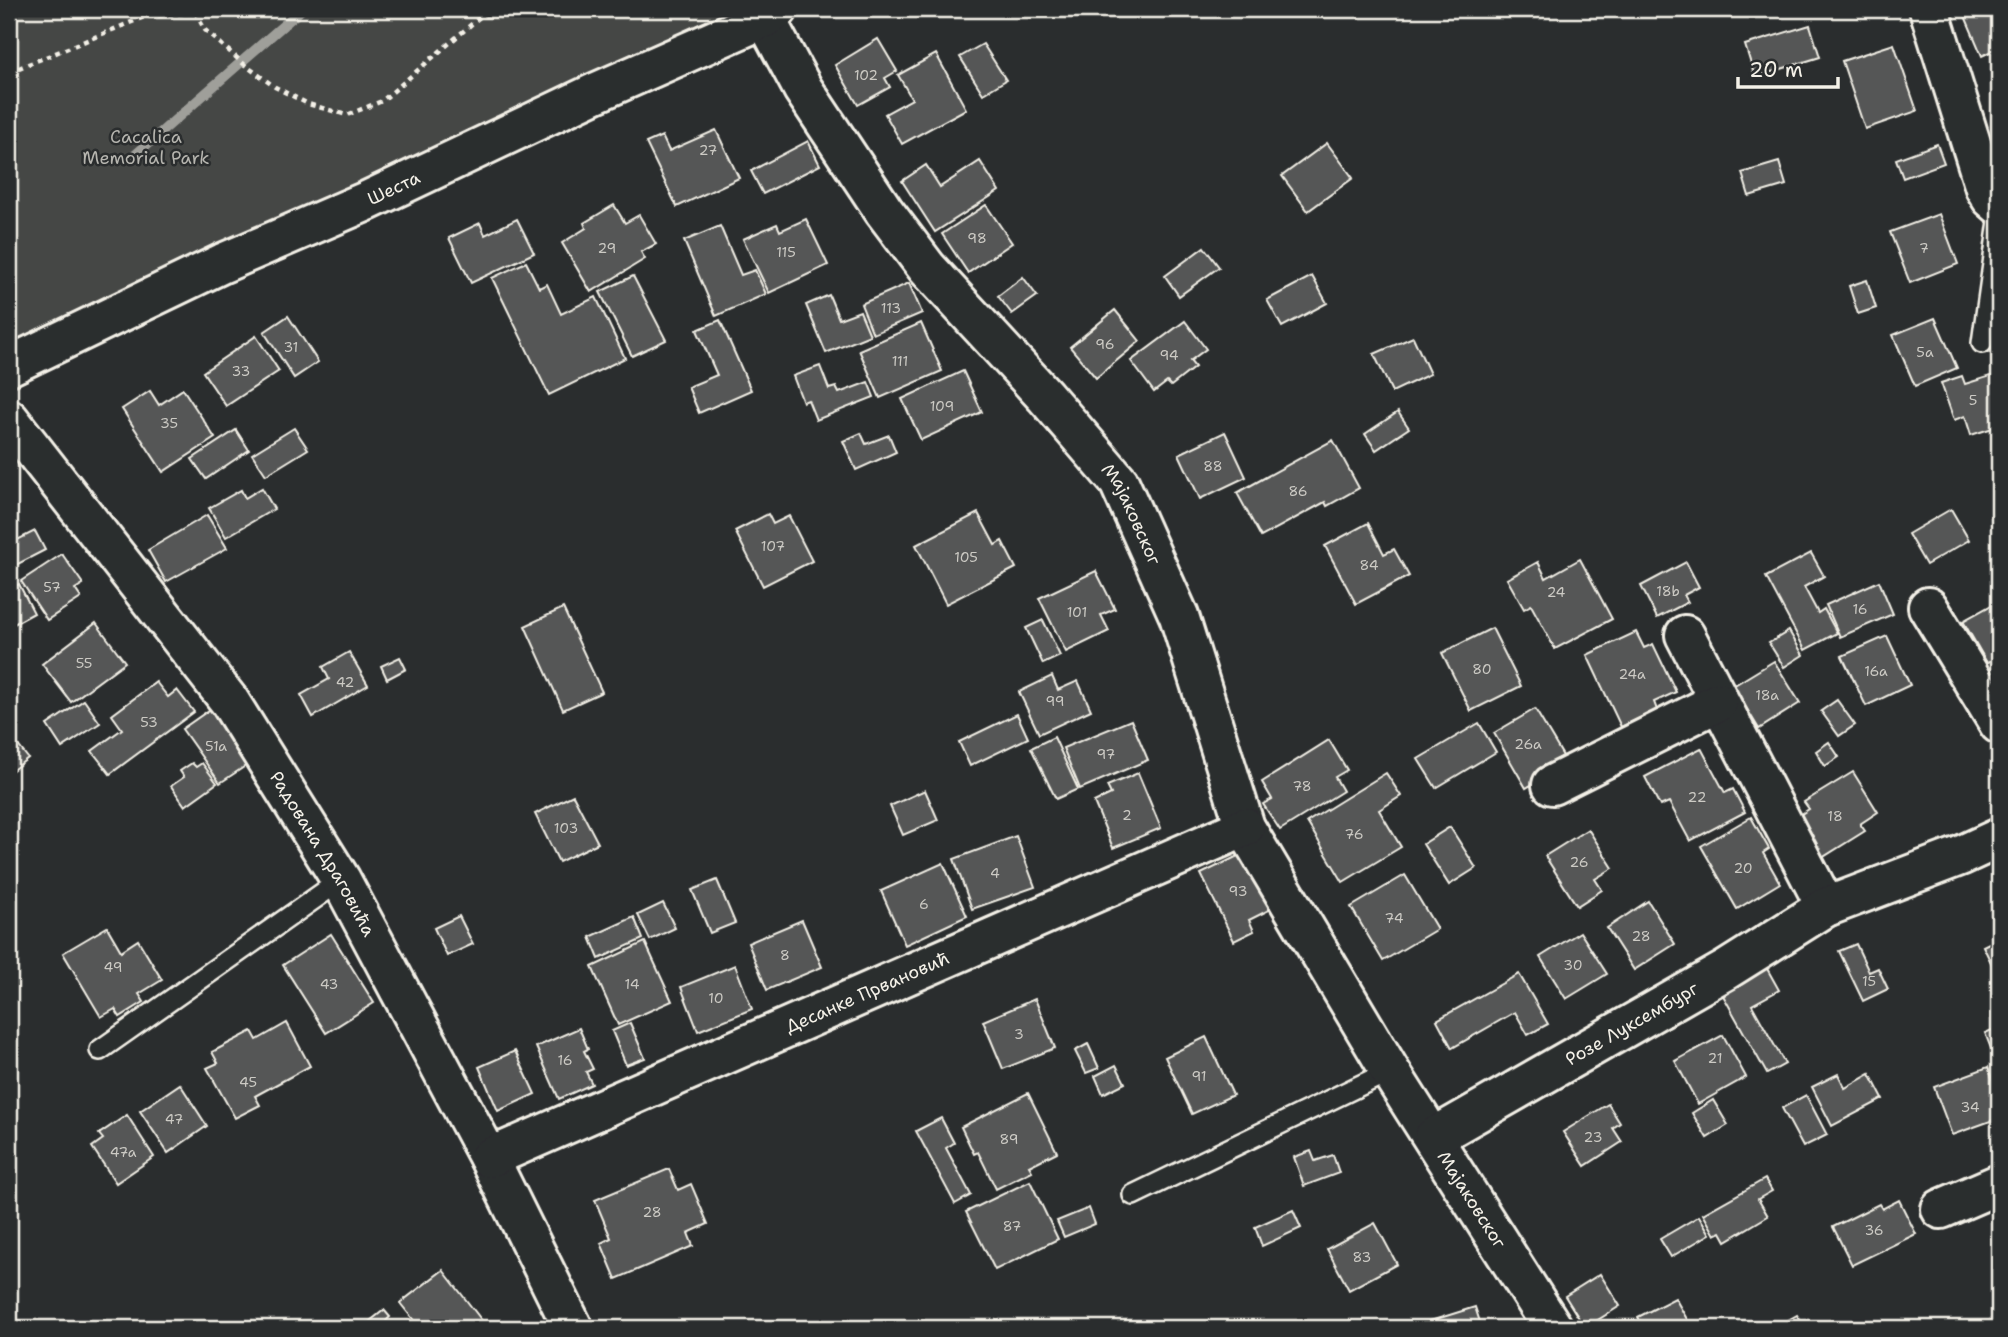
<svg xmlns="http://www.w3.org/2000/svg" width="2008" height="1337" font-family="'Shantell Sans',sans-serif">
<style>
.green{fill:#444645;stroke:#9c9c96;stroke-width:2}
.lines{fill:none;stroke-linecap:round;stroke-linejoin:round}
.stream{stroke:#9f9f9a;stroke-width:10}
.building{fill:#555756;stroke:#f4f1e8;stroke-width:2}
.lane-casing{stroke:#f4f1e8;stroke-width:24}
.street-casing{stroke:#f4f1e8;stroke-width:44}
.path{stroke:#f4f1e8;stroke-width:4.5;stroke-dasharray:5 5;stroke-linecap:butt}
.lane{stroke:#2a2d2e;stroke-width:19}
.street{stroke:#2a2d2e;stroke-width:38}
.labels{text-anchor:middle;stroke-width:5;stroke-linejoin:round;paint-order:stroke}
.number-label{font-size:14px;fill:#cccac4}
.park-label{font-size:18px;fill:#b6b5af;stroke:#2a2d2e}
.street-label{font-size:18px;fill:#f4f1e8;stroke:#2a2d2e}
</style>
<rect width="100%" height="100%" fill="#2a2d2e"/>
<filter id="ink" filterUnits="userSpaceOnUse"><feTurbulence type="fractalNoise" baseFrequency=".0143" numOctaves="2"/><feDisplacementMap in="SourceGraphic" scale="14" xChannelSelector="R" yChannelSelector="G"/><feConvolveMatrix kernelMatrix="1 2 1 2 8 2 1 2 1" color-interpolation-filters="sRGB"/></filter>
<g filter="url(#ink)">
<path class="green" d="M9,9H778L9,366Z"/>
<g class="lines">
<path class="stream" d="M135,155L302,9"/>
</g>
<g class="building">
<path d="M1962,9H1999V48L1982,56Z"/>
<path d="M1810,25L1820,57L1755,77L1745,45Z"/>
<path d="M878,39L897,71L885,78L890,87L858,105L835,65Z"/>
<path d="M983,44L1006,80L983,94L960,57Z"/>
<path d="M1894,44L1917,111L1865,129L1842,61Z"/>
<path d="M936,54L966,109L902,144L885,114L912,99L898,75Z"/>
<path d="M716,130L739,178L677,207L646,143L662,136L669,151Z"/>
<path d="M808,141L820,165L763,194L751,171Z"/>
<path d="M1327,143L1353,178L1308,211L1282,176Z"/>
<path d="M1937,144L1944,163L1903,178L1896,159Z"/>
<path d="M980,161L999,191L935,232L902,181L926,165L940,187Z"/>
<path d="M1779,162L1786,185L1749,196L1742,173Z"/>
<path d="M614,205L625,223L639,215L656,244L641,252L645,259L591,292L562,243L586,228L584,223Z"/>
<path d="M986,205L1012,243L968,273L942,234Z"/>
<path d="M1939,214L1958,264L1910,283L1890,232Z"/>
<path d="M517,219L534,253L471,283L449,238L480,223L485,235Z"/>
<path d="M806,219L828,265L769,293L743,239L777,224L780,231Z"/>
<path d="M720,226L741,275L755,270L766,294L716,316L684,241Z"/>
<path d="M1204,247L1219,267L1179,296L1165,276Z"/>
<path d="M526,262L539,288L547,284L561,314L596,297L625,358L549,395L492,278Z"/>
<path d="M633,276L666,340L632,356L600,292Z"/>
<path d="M1312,276L1327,303L1282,327L1267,300Z"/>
<path d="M1023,277L1037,296L1012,314L998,296Z"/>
<path d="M1867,280L1876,308L1858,314L1849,286Z"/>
<path d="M909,283L922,313L873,334L861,304Z"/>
<path d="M829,295L839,319L860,311L870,335L826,353L806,305Z"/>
<path d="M1115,310L1140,341L1096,378L1070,347Z"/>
<path d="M288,316L318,362L294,378L264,332Z"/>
<path d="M1935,318L1957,368L1915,386L1893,335Z"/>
<path d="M720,320L751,390L699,413L688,387L717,375L697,330Z"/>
<path d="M1185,321L1206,349L1190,361L1195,367L1171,386L1167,382L1154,392L1131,361Z"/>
<path d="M921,323L942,371L880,398L859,350Z"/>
<path d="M256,336L279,371L226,406L203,372Z"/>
<path d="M1413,337L1430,374L1392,392L1374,354Z"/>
<path d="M820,366L829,389L836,387L839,393L868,382L874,397L816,420L808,400L803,402L793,376Z"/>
<path d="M963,371L982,412L921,440L902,399Z"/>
<path d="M1997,374L1999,382V426L1971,435L1965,416L1954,420L1941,383L1962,376L1965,384Z"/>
<path d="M183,389L215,438L163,472L122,409L150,391L159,405Z"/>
<path d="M1398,412L1409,428L1376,450L1365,434Z"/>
<path d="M294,428L308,449L266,475L252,454Z"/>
<path d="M236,430L249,450L206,479L192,459Z"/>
<path d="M1225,432L1246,477L1200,499L1179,454Z"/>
<path d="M861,433L866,444L889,435L896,452L856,470L843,441Z"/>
<path d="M1333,440L1359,488L1327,506L1325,502L1261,537L1237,493Z"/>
<path d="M262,488L274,509L226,537L209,508L241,490L245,498Z"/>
<path d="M1951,509L1969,540L1926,565L1908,534Z"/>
<path d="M978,513L995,545L1002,541L1016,568L946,604L916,545Z"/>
<path d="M768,514L773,524L789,516L812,561L763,586L735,531Z"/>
<path d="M207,515L227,548L166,582L148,550Z"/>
<path d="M1368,523L1384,554L1394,549L1409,576L1356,604L1325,546Z"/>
<path d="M35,531L45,550L16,565L9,552V544Z"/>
<path d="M1811,553L1824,576L1804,587L1818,613L1824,609L1837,633L1805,650L1766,577Z"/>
<path d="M62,554L83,584L75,589L81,598L47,620L21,581Z"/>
<path d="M1580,559L1612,619L1555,649L1531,605L1524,609L1507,579L1538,562L1546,578Z"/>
<path d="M1686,562L1699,587L1684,595L1688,602L1657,618L1641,586Z"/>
<path d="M1096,571L1115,609L1101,615L1109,631L1066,652L1039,598Z"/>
<path d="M1879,581L1893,614L1840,637L1826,605Z"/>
<path d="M19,584L34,613L14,624L11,617L9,618V590Z"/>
<path d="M1999,601V656L1987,663L1963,621Z"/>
<path d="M563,608L602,692L563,710L525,626Z"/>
<path d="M1043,620L1060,656L1043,664L1026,628Z"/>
<path d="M96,623L125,662L71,702L42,664Z"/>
<path d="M1492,628L1521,686L1471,711L1442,653Z"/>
<path d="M1789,631L1803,655L1784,667L1769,643Z"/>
<path d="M1636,632L1644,648L1653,644L1676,692L1654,702L1657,710L1621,727L1587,655Z"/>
<path d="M1887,636L1910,685L1866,706L1842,656Z"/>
<path d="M349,652L368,685L313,717L301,695L329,679L323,667Z"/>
<path d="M400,657L406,669L387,679L381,666Z"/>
<path d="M1774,661L1800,703L1759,729L1733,686Z"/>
<path d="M1052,676L1058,690L1078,681L1091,710L1039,734L1019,692Z"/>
<path d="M156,682L168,697L177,690L194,712L110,774L92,751L122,729L112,715Z"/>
<path d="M84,700L100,723L62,748L47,725Z"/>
<path d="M1837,700L1855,725L1839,736L1821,711Z"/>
<path d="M212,708L250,763L220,783L182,729Z"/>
<path d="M1535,709L1563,756L1546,766L1550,773L1526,788L1494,733Z"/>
<path d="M1017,714L1028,738L970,766L959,742Z"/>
<path d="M1131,720L1148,760L1080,789L1063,748Z"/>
<path d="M1479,723L1496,752L1436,788L1418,759Z"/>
<path d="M1054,737L1078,789L1056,799L1031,748Z"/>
<path d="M1329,740L1347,770L1335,777L1343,791L1280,830L1263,804L1272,799L1262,782Z"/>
<path d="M1829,742L1839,757L1825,766L1816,751Z"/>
<path d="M17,744L28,758L9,773V751Z"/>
<path d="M1701,748L1725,793L1733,789L1745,812L1690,841L1669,802L1660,806L1645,777Z"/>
<path d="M192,763L196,767L202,763L217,783L185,806L171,786L184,777L180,771Z"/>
<path d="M1853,772L1878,812L1860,824L1865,831L1817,861L1792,820L1809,809L1804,802Z"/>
<path d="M1138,773L1161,828L1113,848L1094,802L1111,794L1107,786Z"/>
<path d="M1386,773L1401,796L1379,810L1401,847L1343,882L1307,822Z"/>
<path d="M925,790L938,820L903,835L890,806Z"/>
<path d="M573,795L598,843L559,862L535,814Z"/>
<path d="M1751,817L1769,849L1763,853L1780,883L1737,909L1701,846Z"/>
<path d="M1450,827L1476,868L1449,885L1423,844Z"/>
<path d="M1588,829L1613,868L1595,879L1602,890L1577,906L1545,856Z"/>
<path d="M1016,836L1035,887L972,909L954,859Z"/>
<path d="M1248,851L1275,907L1249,920L1254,931L1234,941L1201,874Z"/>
<path d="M943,863L967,916L905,945L881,891Z"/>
<path d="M1405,875L1437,929L1383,961L1351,907Z"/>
<path d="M717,880L735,923L710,933L692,890Z"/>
<path d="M1648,901L1675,944L1634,970L1607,928Z"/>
<path d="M663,903L675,928L650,940L638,915Z"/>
<path d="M459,916L473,944L447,956L434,928Z"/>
<path d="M634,917L643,939L599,959L590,937Z"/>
<path d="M802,920L822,967L767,990L748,943Z"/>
<path d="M107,927L121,951L138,940L162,980L139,994L144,1002L120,1017L115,1009L101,1017L63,953Z"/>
<path d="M1580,932L1607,974L1566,999L1540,957Z"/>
<path d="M331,934L374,1003L326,1033L283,965Z"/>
<path d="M1999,938V979L1983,946Z"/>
<path d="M645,942L672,1001L618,1025L592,967Z"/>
<path d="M1856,944L1869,972L1878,968L1888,989L1863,1001L1839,951Z"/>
<path d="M735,965L752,1009L698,1031L681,987Z"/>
<path d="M1765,965L1779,990L1752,1005L1785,1064L1767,1074L1720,990Z"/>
<path d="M1519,974L1548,1024L1528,1035L1515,1012L1452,1048L1437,1020Z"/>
<path d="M1035,999L1055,1048L1003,1069L983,1021Z"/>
<path d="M287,1023L310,1066L255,1096L260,1105L235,1118L207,1068L218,1063L212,1052L252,1031L257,1040Z"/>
<path d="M630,1023L645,1058L626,1065L612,1031Z"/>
<path d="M1999,1027V1069L1985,1033Z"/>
<path d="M579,1028L588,1049L584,1051L593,1069L586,1072L592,1084L559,1099L536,1047Z"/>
<path d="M1723,1035L1746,1077L1698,1104L1675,1061Z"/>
<path d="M1206,1037L1233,1095L1192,1114L1165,1057Z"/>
<path d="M1088,1044L1099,1068L1086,1073L1075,1051Z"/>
<path d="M515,1051L535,1094L498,1111L479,1067Z"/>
<path d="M1116,1065L1125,1083L1103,1094L1095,1076Z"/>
<path d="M1988,1067L1999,1097V1118L1952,1135L1934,1087Z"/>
<path d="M1838,1074L1845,1088L1870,1074L1883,1099L1832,1126L1812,1087Z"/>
<path d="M180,1084L207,1126L168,1153L140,1111Z"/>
<path d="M1028,1093L1057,1152L1029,1166L1032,1171L996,1189L978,1152L974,1154L961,1127Z"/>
<path d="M1806,1095L1827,1135L1803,1147L1782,1108Z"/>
<path d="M1713,1100L1728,1125L1707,1138L1692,1113Z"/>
<path d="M1608,1104L1620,1123L1613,1128L1622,1142L1585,1166L1563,1132Z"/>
<path d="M127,1115L154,1157L116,1183L92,1147L103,1139L99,1134Z"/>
<path d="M941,1118L954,1143L946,1148L971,1195L955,1204L916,1131Z"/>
<path d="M1311,1151L1315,1161L1333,1155L1339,1173L1304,1186L1294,1157Z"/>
<path d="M669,1169L678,1190L691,1184L708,1224L688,1233L693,1246L616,1279L601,1243L611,1238L595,1200Z"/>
<path d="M1765,1179L1772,1191L1758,1199L1768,1216L1726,1241L1721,1232L1715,1235L1703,1214Z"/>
<path d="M1030,1181L1058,1239L995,1270L966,1212Z"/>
<path d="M1899,1200L1916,1234L1852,1265L1833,1227L1879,1204L1882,1209Z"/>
<path d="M1089,1208L1095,1224L1064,1237L1057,1221Z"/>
<path d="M1293,1210L1301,1228L1262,1246L1255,1227Z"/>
<path d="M1699,1216L1710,1234L1671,1257L1660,1239Z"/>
<path d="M1375,1223L1397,1264L1349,1290L1327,1249Z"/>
<path d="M443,1270L483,1322L476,1328H420L400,1303Z"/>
<path d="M1600,1274L1620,1306L1585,1328L1565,1296Z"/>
<path d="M1675,1298L1692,1328H1644L1638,1317Z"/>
<path d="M1475,1307L1482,1328H1412L1411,1327Z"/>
<path d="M384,1310L390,1317L386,1321L392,1328H368L365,1325Z"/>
<path d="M1797,1315L1805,1328H1774Z"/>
</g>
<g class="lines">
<defs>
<g id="lane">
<path d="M1982,343L1999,221"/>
<path d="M100,1050L341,880"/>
<path d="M1133,1195L1390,1071"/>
</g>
<g id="street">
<path d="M1929,9L1985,188L1991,198L1999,205"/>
<path id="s1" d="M765,18L803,89L884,211L927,268L1045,396L1119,482L1179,616L1245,827L1390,1071L1553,1328"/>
<path id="s2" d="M9,366L223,263L367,201L595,93L765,18L778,9"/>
<path id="s3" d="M9,419L230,702L341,880L489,1158L573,1328"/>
<path d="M1928,607L1999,724"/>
<path d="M1685,635L1826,907"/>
<path d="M1552,785L1718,702"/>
<path id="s4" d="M1434,1137L1726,970L1826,907L1960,856L1999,838"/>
<path id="s5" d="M489,1158L1245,827"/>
<path d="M1941,1209L1999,1184"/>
</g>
</defs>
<use href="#lane" class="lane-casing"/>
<use href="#street" class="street-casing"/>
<g class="path">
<path d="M195,12L205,30L245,65L275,87L308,104L347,115L382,101L481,16L551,12H611L625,9"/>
<path d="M9,72L144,17L234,9"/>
</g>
<use href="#lane" class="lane"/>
<use href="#street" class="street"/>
</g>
</g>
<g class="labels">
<g class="number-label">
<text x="866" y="80">102</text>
<text x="708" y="155">27</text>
<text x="977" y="243">98</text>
<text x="607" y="253">29</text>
<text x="1924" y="253">7</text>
<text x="786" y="257">115</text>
<text x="891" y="313">113</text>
<text x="1105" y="349">96</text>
<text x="291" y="352">31</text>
<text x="1925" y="357">5a</text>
<text x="1169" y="360">94</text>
<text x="900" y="366">111</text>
<text x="241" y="376">33</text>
<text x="1973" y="405">5</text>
<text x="942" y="411">109</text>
<text x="169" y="428">35</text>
<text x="1213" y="471">88</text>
<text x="1298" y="496">86</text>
<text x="773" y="551">107</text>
<text x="966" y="562">105</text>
<text x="1369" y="570">84</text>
<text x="52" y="592">57</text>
<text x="1668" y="596">18b</text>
<text x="1556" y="597">24</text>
<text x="1860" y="614">16</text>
<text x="1077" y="617">101</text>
<text x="84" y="668">55</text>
<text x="1482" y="674">80</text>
<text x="1876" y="676">16a</text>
<text x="1632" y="679">24a</text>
<text x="345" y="687">42</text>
<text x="1767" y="700">18a</text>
<text x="1055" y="706">99</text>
<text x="149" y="727">53</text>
<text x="1528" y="749">26a</text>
<text x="216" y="751">51a</text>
<text x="1106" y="759">97</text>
<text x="1302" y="791">78</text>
<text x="1697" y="802">22</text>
<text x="1127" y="820">2</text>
<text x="1835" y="821">18</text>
<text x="566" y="833">103</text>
<text x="1354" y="839">76</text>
<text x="1579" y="867">26</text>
<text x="1743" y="873">20</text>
<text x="995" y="878">4</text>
<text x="1238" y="896">93</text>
<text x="924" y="909">6</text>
<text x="1394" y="923">74</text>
<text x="1641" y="941">28</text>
<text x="785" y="960">8</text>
<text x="1573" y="970">30</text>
<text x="113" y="972">49</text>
<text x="1869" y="986">15</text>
<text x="329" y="989">43</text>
<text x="632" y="989">14</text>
<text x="716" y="1003">10</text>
<text x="1019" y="1039">3</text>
<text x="1715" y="1063">21</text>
<text x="565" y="1065">16</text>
<text x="1199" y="1081">91</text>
<text x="248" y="1087">45</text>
<text x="1970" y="1112">34</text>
<text x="174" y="1124">47</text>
<text x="1593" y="1142">23</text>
<text x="1009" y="1144">89</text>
<text x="123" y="1157">47a</text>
<text x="652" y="1217">28</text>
<text x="1012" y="1231">87</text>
<text x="1874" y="1235">36</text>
<text x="1362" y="1262">83</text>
</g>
<g class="park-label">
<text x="146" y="143">Cacalica<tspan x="146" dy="21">Memorial Park</tspan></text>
</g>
<g class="street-label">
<text dy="6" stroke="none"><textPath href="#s2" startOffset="424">Шеста</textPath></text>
<text dy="6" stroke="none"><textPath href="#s1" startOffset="620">Мајаковског</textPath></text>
<text dy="6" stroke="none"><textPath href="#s3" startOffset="537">Радована Драговића</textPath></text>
<text dy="6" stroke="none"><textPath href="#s5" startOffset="413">Десанке Првановић</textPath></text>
<text dy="6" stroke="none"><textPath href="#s4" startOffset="228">Розе Луксембург</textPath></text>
<text dy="6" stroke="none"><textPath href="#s1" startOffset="1390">Мајаковског</textPath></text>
</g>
</g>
<rect width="2008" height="1337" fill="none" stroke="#2a2d2e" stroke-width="35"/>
<rect x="18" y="18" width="1973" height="1302" fill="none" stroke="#f4f1e8" stroke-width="2.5" filter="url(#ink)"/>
<path d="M1738 77v10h100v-10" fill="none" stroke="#f4f1e8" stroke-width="3.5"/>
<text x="1749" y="77" font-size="21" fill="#f4f1e8" stroke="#2a2d2e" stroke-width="5" paint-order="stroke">20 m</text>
</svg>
